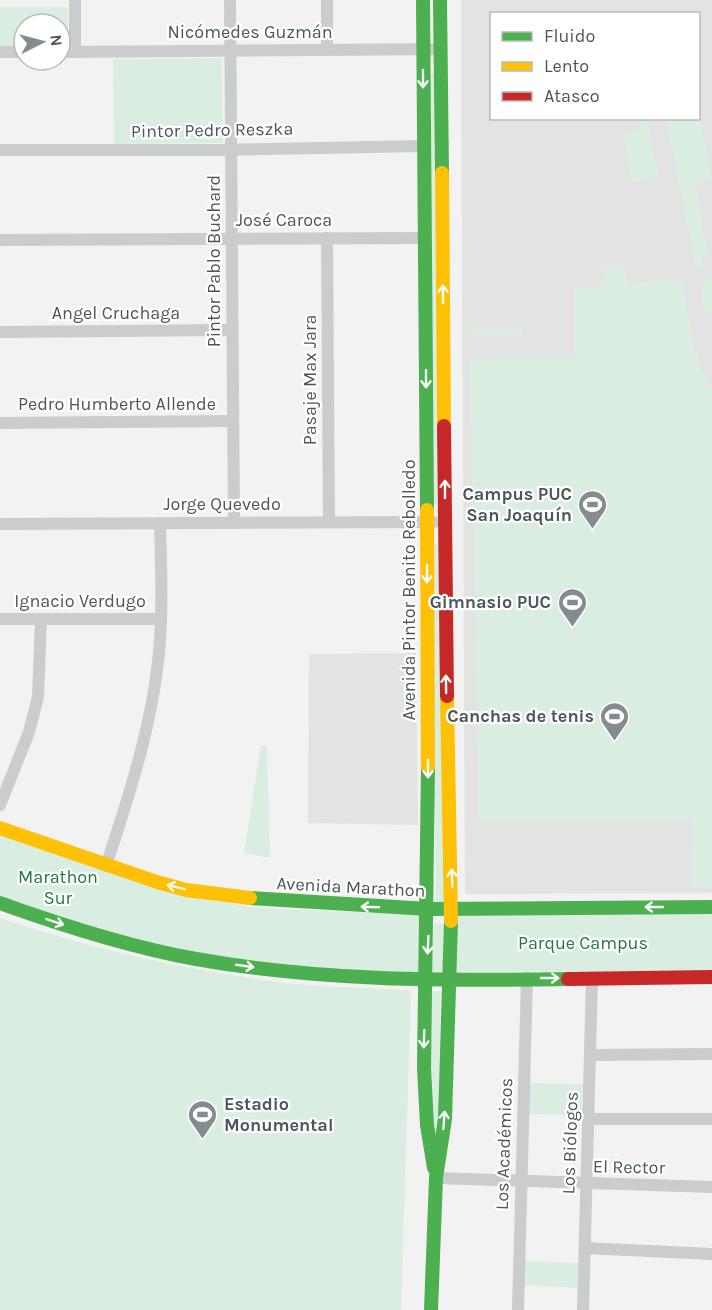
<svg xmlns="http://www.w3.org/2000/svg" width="712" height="1310" font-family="Karla,sans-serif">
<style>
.education{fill:#e4e3e3;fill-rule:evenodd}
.green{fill:#d9eee0}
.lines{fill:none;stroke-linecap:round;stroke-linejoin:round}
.street{stroke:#cacccd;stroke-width:12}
.fast{stroke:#4caf50;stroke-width:14}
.slow{stroke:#ffc107;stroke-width:14}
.jam{stroke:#c62828;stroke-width:14}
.oneway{stroke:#f6fbf6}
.labels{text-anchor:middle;stroke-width:4.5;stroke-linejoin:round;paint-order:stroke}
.street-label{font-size:18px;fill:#4b555c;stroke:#fff}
.poi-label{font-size:18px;font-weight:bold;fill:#4b555c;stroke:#fff;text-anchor:end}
.park-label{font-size:18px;fill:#237746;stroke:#fff}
</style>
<rect width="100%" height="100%" fill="#f2f2f2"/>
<g class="education">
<path d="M461,0H712V893L465,894ZM492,14H698V118H492Z"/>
<path d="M416,653L418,825L308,823L309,654Z"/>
</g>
<g class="green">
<path d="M0,7H68V43L66,47H60V24H24V48H0Z"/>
<path d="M222,58L223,143L114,144L113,59Z"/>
<path d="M434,73L437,505H432L429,75Z"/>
<path d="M699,111L712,179L695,183L708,256L701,258L704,267L696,268L666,119L698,118Z"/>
<path d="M639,119H647L659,177L633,182L623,134L641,130Z"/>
<path d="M623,264L628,284L605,286L601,267Z"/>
<path d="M708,275H712V315L706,316L701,291Z"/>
<path d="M683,279C689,312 690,359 712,387V889H692L691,820H479L470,359L575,358L574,289Z"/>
<path d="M472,328H520L523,331L520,334H472Z"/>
<path d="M432,544H440L446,902L436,904Z"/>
<path d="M261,745L267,747L270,858L244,853Z"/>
<path d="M0,834L175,894L258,908L424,915L422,970L415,976C339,971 262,969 188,954C126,941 58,920 0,896Z"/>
<path d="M456,913H712V971L455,972Z"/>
<path d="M0,918C96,950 196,973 297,984C335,988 373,987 411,991L401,1310H0Z"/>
<path d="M434,923L444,924L443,972L440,973L432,971Z"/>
<path d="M432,991H441L438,1138L433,1139L430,1079Z"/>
<path d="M528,1083L583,1084L582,1115L527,1114Z"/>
<path d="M524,1261L580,1263L579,1288L523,1285Z"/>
</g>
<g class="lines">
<g class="street">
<path d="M75,0V52"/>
<path d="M230,0L234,522"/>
<path d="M327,0V50"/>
<path d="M0,52H24"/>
<path d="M60,52L441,49"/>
<path d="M0,150H219L424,146"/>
<path d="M327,238L329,522"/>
<path d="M0,240L424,238"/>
<path d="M0,332L233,330"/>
<path d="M0,423L233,421"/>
<path d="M0,524L434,522"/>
<path d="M0,619H161"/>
<path d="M0,805L29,732L38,697L41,619"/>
<path d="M106,866C129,796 152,726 159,652C163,609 161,565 160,523"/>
<path d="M590,1055L712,1054"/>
<path d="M588,1119H712"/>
<path d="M436,1178L712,1187"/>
<path d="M585,1248L712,1254"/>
<path d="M518,1310L527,978"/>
<path d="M583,1310L592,978"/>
</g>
<g class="fast">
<path d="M423,0L427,510"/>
<path d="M440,0L442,173"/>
<path d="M428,767L424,1068L427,1125L434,1168"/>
<path d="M250,898L428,909L712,907"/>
<path d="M0,903C64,926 129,947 196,959C319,981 444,981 568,979"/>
<path d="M431,1310L436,1178L445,1119L451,921"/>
</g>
<g class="slow">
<path d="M442,173L444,426"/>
<path d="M427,510L428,767"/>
<path d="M447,696L451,921"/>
<path d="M0,828L157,882L186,890L250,898"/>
</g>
<g class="jam">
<path d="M444,426L447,696"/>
<path d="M568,979L712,977"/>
</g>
</g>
<defs><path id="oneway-shaft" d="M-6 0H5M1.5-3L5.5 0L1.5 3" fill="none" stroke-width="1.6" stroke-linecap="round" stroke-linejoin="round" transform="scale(1.5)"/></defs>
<g class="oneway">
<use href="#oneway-shaft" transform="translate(423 79) rotate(90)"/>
<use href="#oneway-shaft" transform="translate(443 294) rotate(-90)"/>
<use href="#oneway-shaft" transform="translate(426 379) rotate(90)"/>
<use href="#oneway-shaft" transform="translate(445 489) rotate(-90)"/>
<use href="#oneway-shaft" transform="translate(427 574) rotate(90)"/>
<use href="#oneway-shaft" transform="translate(446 684) rotate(-91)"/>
<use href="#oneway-shaft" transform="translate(428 769) rotate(90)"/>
<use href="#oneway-shaft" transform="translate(452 878) rotate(-92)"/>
<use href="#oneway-shaft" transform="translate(176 887) rotate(-166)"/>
<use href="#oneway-shaft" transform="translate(370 907) rotate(-178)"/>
<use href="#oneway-shaft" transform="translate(654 907) rotate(180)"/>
<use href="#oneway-shaft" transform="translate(55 922) rotate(18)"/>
<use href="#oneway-shaft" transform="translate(428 945) rotate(93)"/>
<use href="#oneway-shaft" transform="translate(245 966) rotate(8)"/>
<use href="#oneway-shaft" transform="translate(550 978)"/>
<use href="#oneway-shaft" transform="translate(424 1039) rotate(92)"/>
<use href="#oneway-shaft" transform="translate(444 1120) rotate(-86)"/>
</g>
<defs>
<symbol id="stadium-pin" viewBox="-11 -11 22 30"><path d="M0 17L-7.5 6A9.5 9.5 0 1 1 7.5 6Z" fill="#858c90" stroke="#fff"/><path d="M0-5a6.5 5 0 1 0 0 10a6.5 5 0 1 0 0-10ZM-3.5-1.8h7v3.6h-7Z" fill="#fff"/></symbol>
</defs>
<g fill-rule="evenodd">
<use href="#stadium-pin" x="576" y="488" width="33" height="45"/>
<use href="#stadium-pin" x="556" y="586" width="33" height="45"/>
<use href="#stadium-pin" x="598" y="700" width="33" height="45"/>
<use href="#stadium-pin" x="186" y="1098" width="33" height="45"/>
</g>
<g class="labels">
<g class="street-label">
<text x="250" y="38">Nicómedes Guzmán</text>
<text transform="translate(212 130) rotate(-1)" y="6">Pintor Pedro Reszka</text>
<text x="284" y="226">José Caroca</text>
<text transform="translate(214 261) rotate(-90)" y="6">Pintor Pablo Buchard</text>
<text x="116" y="319">Angel Cruchaga</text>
<text transform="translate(310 380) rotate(-90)" y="6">Pasaje Max Jara</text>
<text x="117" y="410">Pedro Humberto Allende</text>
<text x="222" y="510">Jorge Quevedo</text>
<text transform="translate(409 590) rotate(-90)" y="6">Avenida Pintor Benito Rebolledo</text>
<text x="80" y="607">Ignacio Verdugo</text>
<text transform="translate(351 887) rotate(3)" y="6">Avenida Marathon</text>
<text transform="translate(570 1143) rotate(-88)" y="6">Los Biólogos</text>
<text transform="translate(504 1144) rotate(-88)" y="6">Los Académicos</text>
<text transform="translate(629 1167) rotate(1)" y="6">El Rector</text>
</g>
<g class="poi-label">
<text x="572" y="500">Campus PUC<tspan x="572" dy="21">San Joaquín</tspan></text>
<text x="551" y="608">Gimnasio PUC</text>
<text x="594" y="722">Canchas de tenis</text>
<text x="224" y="1110" text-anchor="start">Estadio<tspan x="224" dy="21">Monumental</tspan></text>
</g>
<g class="park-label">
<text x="58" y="883">Marathon<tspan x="58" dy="21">Sur</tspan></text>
<text x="583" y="949">Parque Campus</text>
</g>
</g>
<rect x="490" y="12" width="210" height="108" fill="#ffffff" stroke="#b7bbbe" stroke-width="1.5"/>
<rect x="502" y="32" width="30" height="9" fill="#4caf50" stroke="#b7bbbe" stroke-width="1.5"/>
<text x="544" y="42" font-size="18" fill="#4b555c">Fluido</text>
<rect x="502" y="62" width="30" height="9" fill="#ffc107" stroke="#b7bbbe" stroke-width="1.5"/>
<text x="544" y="72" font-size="18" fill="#4b555c">Lento</text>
<rect x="502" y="92" width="30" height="9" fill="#c62828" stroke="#b7bbbe" stroke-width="1.5"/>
<text x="544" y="102" font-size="18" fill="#4b555c">Atasco</text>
<g transform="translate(42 42) rotate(84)"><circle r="28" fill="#ffffff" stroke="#b7bbbe" stroke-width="1.5"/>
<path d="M0-4.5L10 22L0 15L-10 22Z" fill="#858c90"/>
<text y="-9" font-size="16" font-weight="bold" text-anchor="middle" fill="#4b555c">N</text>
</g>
</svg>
